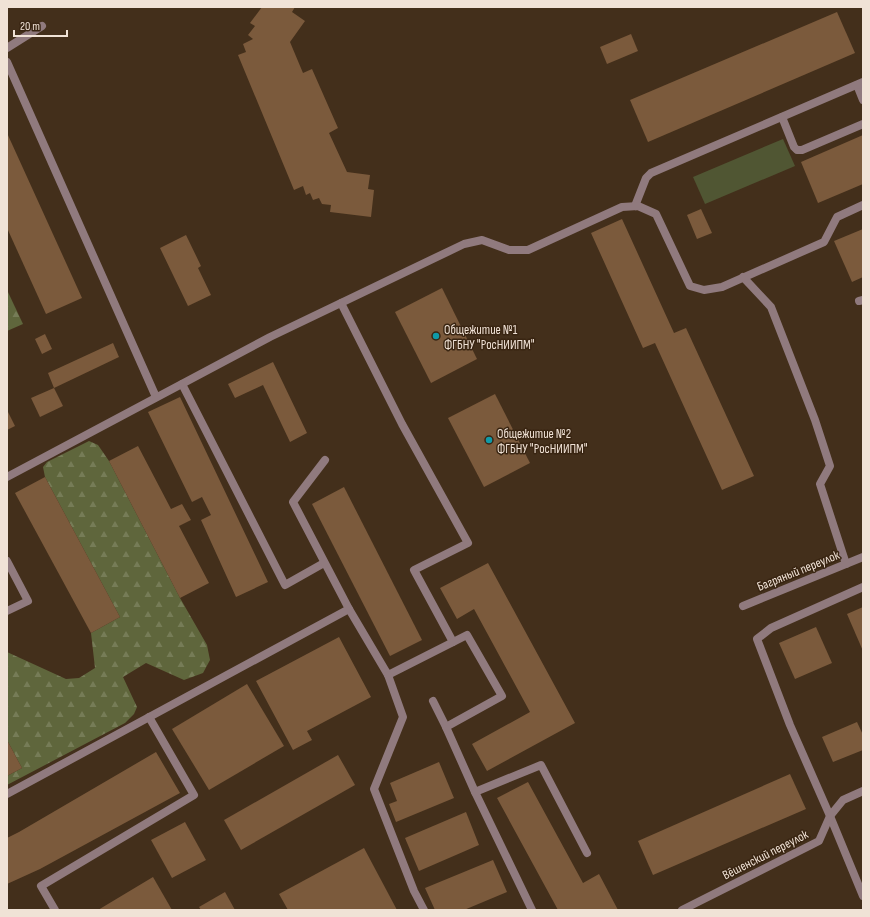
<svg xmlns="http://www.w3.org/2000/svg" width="870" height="917" font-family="'Sofia Sans Condensed',sans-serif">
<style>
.forest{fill:url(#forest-firs)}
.green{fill:#505633}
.building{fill:#7b5a3c}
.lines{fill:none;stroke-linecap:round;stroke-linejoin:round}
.service{stroke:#907a7e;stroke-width:8}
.minor{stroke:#907a7e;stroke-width:8}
.culture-dot{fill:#0f9aa8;stroke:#392512;stroke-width:1.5}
.labels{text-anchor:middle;stroke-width:3;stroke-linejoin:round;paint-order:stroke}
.poi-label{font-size:13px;fill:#f0e2d6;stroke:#392512;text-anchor:start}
.street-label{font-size:13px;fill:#f0e2d6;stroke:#392512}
</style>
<defs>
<pattern id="forest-firs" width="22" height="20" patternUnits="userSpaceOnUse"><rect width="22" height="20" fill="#5f663c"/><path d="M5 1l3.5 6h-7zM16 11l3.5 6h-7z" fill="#767c57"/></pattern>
</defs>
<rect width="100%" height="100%" fill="#432f1b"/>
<g class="forest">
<path d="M7,290L23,324L7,331Z"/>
<path d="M89,441L98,445L109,461L180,598L207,645L210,660L203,673L184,680L146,663L123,677L137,707L134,714L125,723L7,785V776L22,768L7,740V652L66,679L79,678L95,668L91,633L120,617L45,477L43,467L47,462Z"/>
</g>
<path class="green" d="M783,139L795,166L705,204L693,177Z"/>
<g class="building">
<path d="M262,7H295L292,12L305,21L290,42L303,73L312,69L338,128L329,133L347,172L370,175L368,189L374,190L371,217L330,212L331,205L322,204L319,198L313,200L310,193L306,195L303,186L294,190L238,55L246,52L243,44L253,39L248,35L255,26L250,23Z"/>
<path d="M837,12L855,53L648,142L630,100Z"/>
<path d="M631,34L638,51L607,64L600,47Z"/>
<path d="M7,133L82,298L46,314L7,228Z"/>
<path d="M863,135V184L818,203L801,162Z"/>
<path d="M701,209L712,233L697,239L687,215Z"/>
<path d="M622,219L674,333L686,328L754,476L722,490L655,343L643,348L591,233Z"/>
<path d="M863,229V277L852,282L834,241Z"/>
<path d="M186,235L201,266L198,268L211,295L188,306L160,248Z"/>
<path d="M442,288L477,359L431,383L395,312Z"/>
<path d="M45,334L52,349L42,354L35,339Z"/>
<path d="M113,343L119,357L54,388L48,373Z"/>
<path d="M273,362L307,433L290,442L263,385L235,398L228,384Z"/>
<path d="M54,388L63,406L40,417L31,398Z"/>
<path d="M495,394L530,463L484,487L448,418Z"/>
<path d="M180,397L268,582L236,597L201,520L211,515L202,497L192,502L148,412Z"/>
<path d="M7,410L15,426L7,430Z"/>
<path d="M138,446L171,509L182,504L191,520L179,526L209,583L180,598L109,461Z"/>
<path d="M45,477L120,617L91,633L15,493Z"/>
<path d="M344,487L422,640L390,656L312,504Z"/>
<path d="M488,563L575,723L487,771L472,744L530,712L474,609L457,619L440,588Z"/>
<path d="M863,607V651L847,614Z"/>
<path d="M816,627L832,663L795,679L779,643Z"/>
<path d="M339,637L371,697L307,731L312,740L293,750L256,681Z"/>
<path d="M247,684L284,746L209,790L172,729Z"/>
<path d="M857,722L863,735V750L833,762L822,737Z"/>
<path d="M7,740L22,768L7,776Z"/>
<path d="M156,752L180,793L40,869L7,884V838L19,832Z"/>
<path d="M338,755L355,785L241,850L224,820Z"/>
<path d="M439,762L454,798L396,822L389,804L397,801L390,783Z"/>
<path d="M790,774L806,809L653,875L638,841Z"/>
<path d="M528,782L583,883L599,874L618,910H558L497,798Z"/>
<path d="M466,812L479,845L419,871L405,838Z"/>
<path d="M185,822L206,860L172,878L151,840Z"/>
<path d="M364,848L397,910H288L279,894Z"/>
<path d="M493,860L507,892L464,910H435L425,888Z"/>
<path d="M153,877L172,910H98Z"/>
<path d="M225,892L235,910H201L199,907Z"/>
</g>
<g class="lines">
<g class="service">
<path d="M7,48L42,26"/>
<path d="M7,62L156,397"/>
<path d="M857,85L863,100"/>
<path d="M782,117L794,147L797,150H802L863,124"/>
<path d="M635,206L646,178L651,173L863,82"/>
<path d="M743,277L771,307L815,420L830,466L820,484L846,564"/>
<path d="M859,301L863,300"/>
<path d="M341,303L402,424L468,543L414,570L453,642"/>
<path d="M182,384L285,585L324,563"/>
<path d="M7,477L270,337L464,244L482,240L509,250H528L622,207L638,206L656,214L690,286L704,290L722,287L824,242L837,217L863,205"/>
<path d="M7,561L28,601L7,611"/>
<path d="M349,609L388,675L467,635L502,696L446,727L433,701"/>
<path d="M388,675L403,717L374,789L414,891L424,910"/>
<path d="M446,727L475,792"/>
<path d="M7,794L349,609L293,502L325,460"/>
<path d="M55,910L41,886L194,795L149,717"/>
<path d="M532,910L475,792L541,765L587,853"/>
</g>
<g class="minor">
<path d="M863,587L771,628L757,639L790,725L830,816L863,896"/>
<path d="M743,606L863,557"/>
<path d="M682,910L819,841L830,816L843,800L863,791"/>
</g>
</g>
<g class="culture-dot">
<circle cx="436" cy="336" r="4"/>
<circle cx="489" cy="440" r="4"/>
</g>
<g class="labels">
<g class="poi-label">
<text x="444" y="334">Общежитие №1<tspan x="444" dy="15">ФГБНУ "РосНИИПМ"</tspan></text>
<text x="497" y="438">Общежитие №2<tspan x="497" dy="15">ФГБНУ "РосНИИПМ"</tspan></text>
</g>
<g class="street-label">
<text transform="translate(798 570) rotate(-22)" y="5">Багряный переулок</text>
<text transform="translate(765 854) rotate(-27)" y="5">Вёшенский переулок</text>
</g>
</g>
<rect width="870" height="917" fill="none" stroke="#f0e2d6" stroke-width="16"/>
<path d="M14 30v6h53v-6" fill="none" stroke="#f0e2d6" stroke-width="2"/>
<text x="20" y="30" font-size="12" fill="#f0e2d6" stroke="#392512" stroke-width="3" paint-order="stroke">20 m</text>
</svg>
